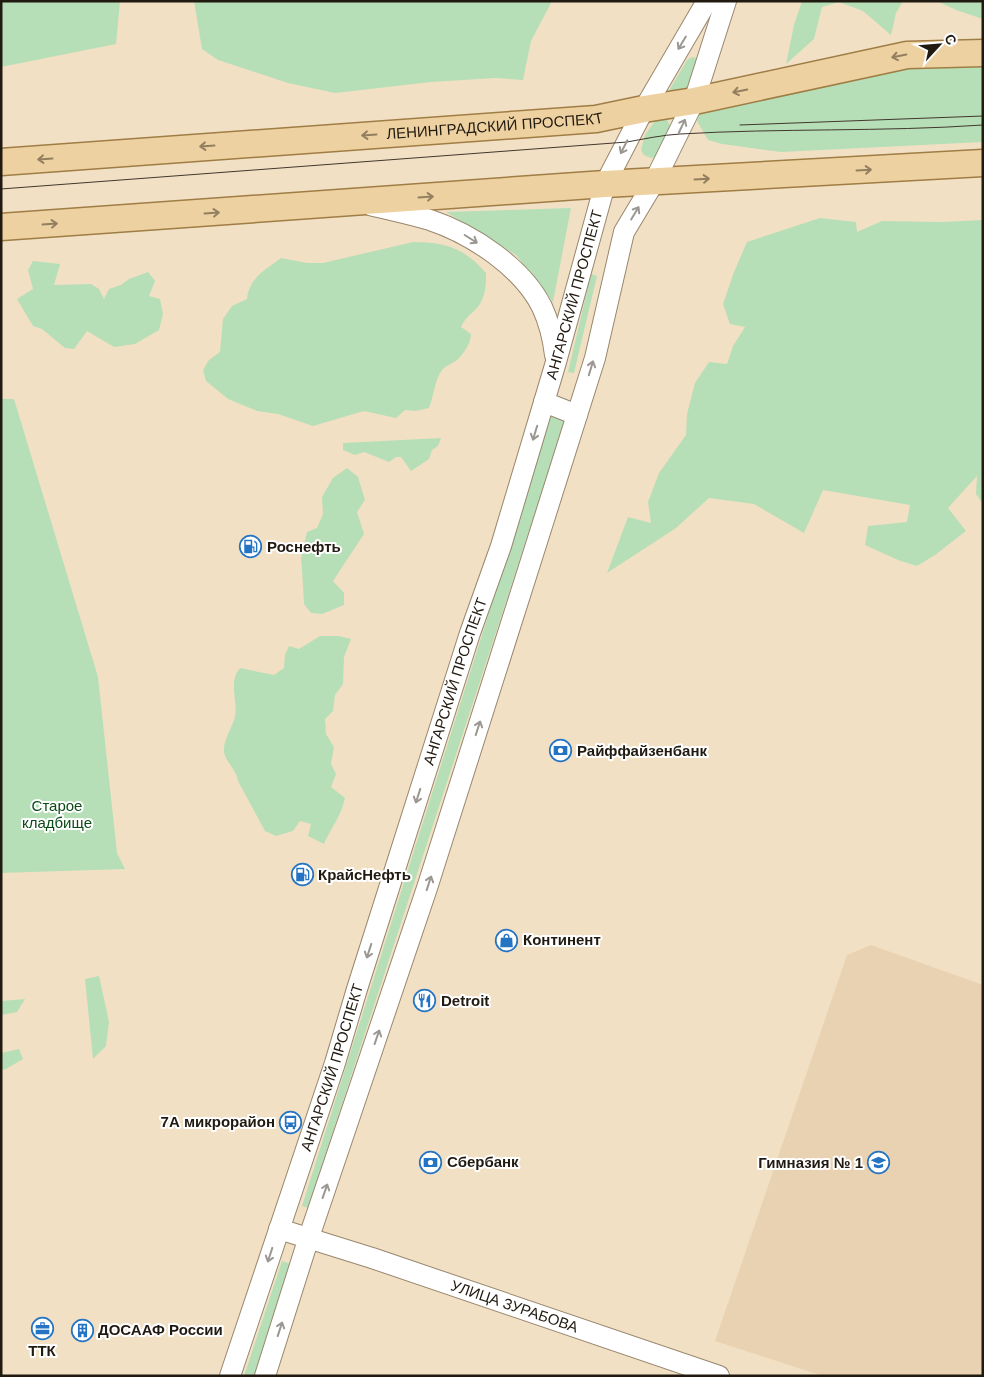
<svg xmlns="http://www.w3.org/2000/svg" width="984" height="1377" font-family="Arial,sans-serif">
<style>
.built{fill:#e9d2b1}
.green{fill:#b6dfb7}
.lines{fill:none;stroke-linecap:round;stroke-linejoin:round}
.minor-casing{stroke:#98876e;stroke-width:22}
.major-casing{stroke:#9f7d45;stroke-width:29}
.minor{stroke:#fff;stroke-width:20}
.major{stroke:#eed1a1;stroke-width:26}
.tram{stroke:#41382c;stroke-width:1}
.oneway{stroke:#9b9893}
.oneway2{stroke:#927f60}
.labels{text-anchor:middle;stroke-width:4;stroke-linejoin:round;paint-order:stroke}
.street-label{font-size:15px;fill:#211a10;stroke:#fff}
.poi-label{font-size:15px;font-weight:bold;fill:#211a10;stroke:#fff;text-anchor:start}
.park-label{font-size:15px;fill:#0b4b17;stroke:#fff}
</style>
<rect width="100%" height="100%" fill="#f2e0c5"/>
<path class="built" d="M871,945L983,985V1376H823L715,1341L847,955Z"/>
<g class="green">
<path d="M1,1H120L116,44L1,67Z"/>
<path d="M194,1H552L531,41L523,80L495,78L431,82L335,93L288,83L218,60L202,49Z"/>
<path d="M802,1H903L896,13L891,35L863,11L839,2L822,7L814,39L786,64L794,25Z"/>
<path d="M937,1H983V19L956,10Z"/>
<path d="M692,57L697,58L699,62L688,92L667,94L687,60Z"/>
<path d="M983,64V142L781,152L722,144L708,140L697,121L702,107L886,68Z"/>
<path d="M666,118L671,127L659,156L651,158L644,155L641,150L645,135L655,121Z"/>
<path d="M571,208L553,302L516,255L446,212Z"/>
<path d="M820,218L856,222L857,232L882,221L942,222L983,220V504L976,494L977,476L948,508L966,531L935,555L917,566L898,560L865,545L868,526L907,522L910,505L823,490L804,533L754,504L709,498L676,528L607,573L628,517L651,523L648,502L659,473L686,435L687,414L695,383L709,362L727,364L733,346L745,327L730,324L723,304L734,272L747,242Z"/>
<path d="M413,242C446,242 464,248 486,273C486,283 486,293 481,302C476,312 466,315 461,327L471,334C471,343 464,353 458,359C454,363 446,365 442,370C434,381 434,396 429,408L415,411L405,410L396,418L364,411L313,426L278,414L257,411L228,399L206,381L203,370L209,360L220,352L223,319L232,306L247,299C249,278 265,270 281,258L307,263H323Z"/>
<path d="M33,261L60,264L54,285L91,284L99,289L104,299L109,289L121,285L129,279L148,272L155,281L149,296L160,299L163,314L159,330L135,344L114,347L87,331L74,349L65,348L42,329L33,326L17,299L33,289L28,270Z"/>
<path d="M591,274L597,276L574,373L568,372Z"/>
<path d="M1,399H14L98,677L117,853L125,869L1,873Z"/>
<path d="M551,416L565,421L308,1208L302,1206Z"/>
<path d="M441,438L438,446L432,450L429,459L411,471L401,457H396L389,462L364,452L355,455L343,450V443Z"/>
<path d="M347,468L358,477L365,500L357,512L364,534L333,581L344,593V605L322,614L311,613L304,604L302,569L301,558L307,532L317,528L323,514L322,497L333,478Z"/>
<path d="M320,636H339L351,639L344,657L343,684L335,695L333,711L325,719L326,734L334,747L331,764L336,774L331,787L345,798C340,819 332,826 324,844L308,836L311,824L300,821L293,831L276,836L265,831L238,781C236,768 224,761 224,750C223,742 233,725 235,717C238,700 228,682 240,668L274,675L284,668L285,655L289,646L299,649Z"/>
<path d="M99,976L109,1022L106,1046L93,1059L85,979Z"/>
<path d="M25,999L17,1012L1,1015V1001Z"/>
<path d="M19,1049L23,1059L6,1069L1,1070V1053Z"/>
<path d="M282,1261L291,1264L254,1376H244Z"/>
</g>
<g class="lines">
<defs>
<g id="minor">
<path d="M370,205C390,210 410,214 430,220C472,234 522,267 542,307C549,322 553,338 555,355"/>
<path d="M544,402L577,415"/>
<path id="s1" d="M279,1229L372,1258L719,1376"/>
<path id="s2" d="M230,1376L335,1063L357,989L470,633L501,546L556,362L605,184L644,109L707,1"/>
<path d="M265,1376L309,1237L427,888L529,567L595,358L624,232L654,182L694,101L726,1"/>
</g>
<g id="major">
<path id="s3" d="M1,162L596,119L644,109L694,101L907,55L983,53"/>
<path d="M1,227L605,184L983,163"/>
</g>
</defs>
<use href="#minor" class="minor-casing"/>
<use href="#major" class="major-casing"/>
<use href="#minor" class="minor"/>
<use href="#major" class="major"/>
<g class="tram">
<path d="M740,125L983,116"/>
<path d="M1,189L627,142C644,139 662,135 680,134C781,128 882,132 983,125"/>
</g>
</g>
<defs><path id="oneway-shaft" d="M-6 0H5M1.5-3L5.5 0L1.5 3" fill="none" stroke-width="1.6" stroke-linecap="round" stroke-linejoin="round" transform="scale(1.25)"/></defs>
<g class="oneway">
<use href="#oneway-shaft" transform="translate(682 43) rotate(121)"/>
<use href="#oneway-shaft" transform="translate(682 126) rotate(-65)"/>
<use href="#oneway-shaft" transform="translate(624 147) rotate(117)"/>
<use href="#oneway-shaft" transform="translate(635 213) rotate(-59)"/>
<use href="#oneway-shaft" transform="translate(471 239) rotate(32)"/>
<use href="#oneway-shaft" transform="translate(591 368) rotate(-73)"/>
<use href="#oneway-shaft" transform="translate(535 433) rotate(107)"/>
<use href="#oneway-shaft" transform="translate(478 728) rotate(-72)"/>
<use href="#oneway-shaft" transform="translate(418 796) rotate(108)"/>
<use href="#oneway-shaft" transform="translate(429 883) rotate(-72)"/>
<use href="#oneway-shaft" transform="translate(369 951) rotate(108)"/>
<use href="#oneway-shaft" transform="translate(377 1037) rotate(-71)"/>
<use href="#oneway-shaft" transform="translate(325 1191) rotate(-71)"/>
<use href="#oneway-shaft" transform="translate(270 1255) rotate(108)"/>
<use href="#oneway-shaft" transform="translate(280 1329) rotate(-72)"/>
</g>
<g class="oneway2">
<use href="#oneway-shaft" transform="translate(899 56) rotate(168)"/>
<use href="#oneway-shaft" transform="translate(740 91) rotate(168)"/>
<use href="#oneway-shaft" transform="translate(369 135) rotate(176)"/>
<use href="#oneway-shaft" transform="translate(207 146) rotate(176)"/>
<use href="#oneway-shaft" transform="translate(45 159) rotate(176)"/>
<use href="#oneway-shaft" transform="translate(864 170) rotate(-3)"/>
<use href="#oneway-shaft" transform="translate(702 179) rotate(-3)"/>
<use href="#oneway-shaft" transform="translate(426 197) rotate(-4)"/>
<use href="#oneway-shaft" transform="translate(212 213) rotate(-4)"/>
<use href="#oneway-shaft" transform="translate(50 224) rotate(-4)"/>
</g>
<defs>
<symbol id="fuel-ring" viewBox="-11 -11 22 22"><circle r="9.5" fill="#fff" stroke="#2574c3" stroke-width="1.5"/><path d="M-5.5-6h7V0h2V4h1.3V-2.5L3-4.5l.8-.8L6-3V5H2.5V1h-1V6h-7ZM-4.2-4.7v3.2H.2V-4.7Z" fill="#2574c3"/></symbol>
<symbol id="bank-ring" viewBox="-11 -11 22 22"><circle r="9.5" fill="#fff" stroke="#2574c3" stroke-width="1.5"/><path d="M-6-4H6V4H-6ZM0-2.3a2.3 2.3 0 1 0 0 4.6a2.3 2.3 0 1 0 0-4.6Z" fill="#2574c3"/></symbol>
<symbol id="shop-ring" viewBox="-11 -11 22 22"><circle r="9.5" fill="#fff" stroke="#2574c3" stroke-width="1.5"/><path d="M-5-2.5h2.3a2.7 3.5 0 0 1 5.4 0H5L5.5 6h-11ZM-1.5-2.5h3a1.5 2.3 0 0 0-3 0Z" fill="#2574c3"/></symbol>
<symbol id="restaurant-ring" viewBox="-11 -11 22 22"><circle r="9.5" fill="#fff" stroke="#2574c3" stroke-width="1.5"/><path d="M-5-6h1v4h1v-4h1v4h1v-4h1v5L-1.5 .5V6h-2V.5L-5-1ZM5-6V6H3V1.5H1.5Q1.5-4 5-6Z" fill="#2574c3"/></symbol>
<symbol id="bus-ring" viewBox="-11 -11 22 22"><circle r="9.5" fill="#fff" stroke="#2574c3" stroke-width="1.5"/><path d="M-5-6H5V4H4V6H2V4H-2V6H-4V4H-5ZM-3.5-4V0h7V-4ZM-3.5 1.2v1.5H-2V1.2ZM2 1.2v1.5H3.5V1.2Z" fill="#2574c3"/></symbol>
<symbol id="school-ring" viewBox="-11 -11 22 22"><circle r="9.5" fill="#fff" stroke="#2574c3" stroke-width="1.5"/><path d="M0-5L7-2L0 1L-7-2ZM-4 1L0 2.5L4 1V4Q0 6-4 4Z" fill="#2574c3"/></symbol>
<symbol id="office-ring" viewBox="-11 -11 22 22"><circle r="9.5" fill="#fff" stroke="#2574c3" stroke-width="1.5"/><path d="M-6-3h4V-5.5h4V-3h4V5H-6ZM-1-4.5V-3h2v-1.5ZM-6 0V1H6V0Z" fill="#2574c3"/></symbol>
<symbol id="building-ring" viewBox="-11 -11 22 22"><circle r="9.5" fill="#fff" stroke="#2574c3" stroke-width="1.5"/><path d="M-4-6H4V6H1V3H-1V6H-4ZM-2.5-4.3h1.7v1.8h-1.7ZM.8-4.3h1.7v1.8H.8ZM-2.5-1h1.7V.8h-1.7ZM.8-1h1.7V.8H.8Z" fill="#2574c3"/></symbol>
</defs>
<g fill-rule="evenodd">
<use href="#fuel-ring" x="238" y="534" width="25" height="25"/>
<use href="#bank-ring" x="548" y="738" width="25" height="25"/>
<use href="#fuel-ring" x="290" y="862" width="25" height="25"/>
<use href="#shop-ring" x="494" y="928" width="25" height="25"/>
<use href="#restaurant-ring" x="412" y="988" width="25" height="25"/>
<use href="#bus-ring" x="278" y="1110" width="25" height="25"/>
<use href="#bank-ring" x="418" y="1150" width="25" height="25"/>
<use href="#school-ring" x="866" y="1150" width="25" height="25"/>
<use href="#office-ring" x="30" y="1316" width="25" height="25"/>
<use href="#building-ring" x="70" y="1318" width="25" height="25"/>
</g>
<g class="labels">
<g class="street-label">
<text dy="5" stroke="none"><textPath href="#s3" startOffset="495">ЛЕНИНГРАДСКИЙ ПРОСПЕКТ</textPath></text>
<text dy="5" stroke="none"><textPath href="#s2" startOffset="1135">АНГАРСКИЙ ПРОСПЕКТ</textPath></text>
<text dy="5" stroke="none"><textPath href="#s2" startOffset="730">АНГАРСКИЙ ПРОСПЕКТ</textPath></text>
<text dy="5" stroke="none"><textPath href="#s2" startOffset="325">АНГАРСКИЙ ПРОСПЕКТ</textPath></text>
<text dy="5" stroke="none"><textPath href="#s1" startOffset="248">УЛИЦА ЗУРАБОВА</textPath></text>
</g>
<g class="poi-label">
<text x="267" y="552">Роснефть</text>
<text x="577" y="756">Райффайзенбанк</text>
<text x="318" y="880">КрайсНефть</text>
<text x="523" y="945">Континент</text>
<text x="441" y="1006">Detroit</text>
<text x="275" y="1127" text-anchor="end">7А микрорайон</text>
<text x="447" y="1167">Сбербанк</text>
<text x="863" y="1168" text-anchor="end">Гимназия № 1</text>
<text x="98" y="1335">ДОСААФ России</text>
<text x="42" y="1356" text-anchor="middle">ТТК</text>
</g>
<g class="park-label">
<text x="57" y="811">Старое<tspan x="57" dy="17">кладбище</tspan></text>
</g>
</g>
<rect width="984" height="1377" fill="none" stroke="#211a10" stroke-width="5"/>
<g transform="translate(939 45) rotate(64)" stroke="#ffffff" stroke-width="4" paint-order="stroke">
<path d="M0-4L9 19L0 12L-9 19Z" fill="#211a10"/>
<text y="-8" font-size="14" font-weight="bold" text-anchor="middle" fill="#211a10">С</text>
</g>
</svg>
